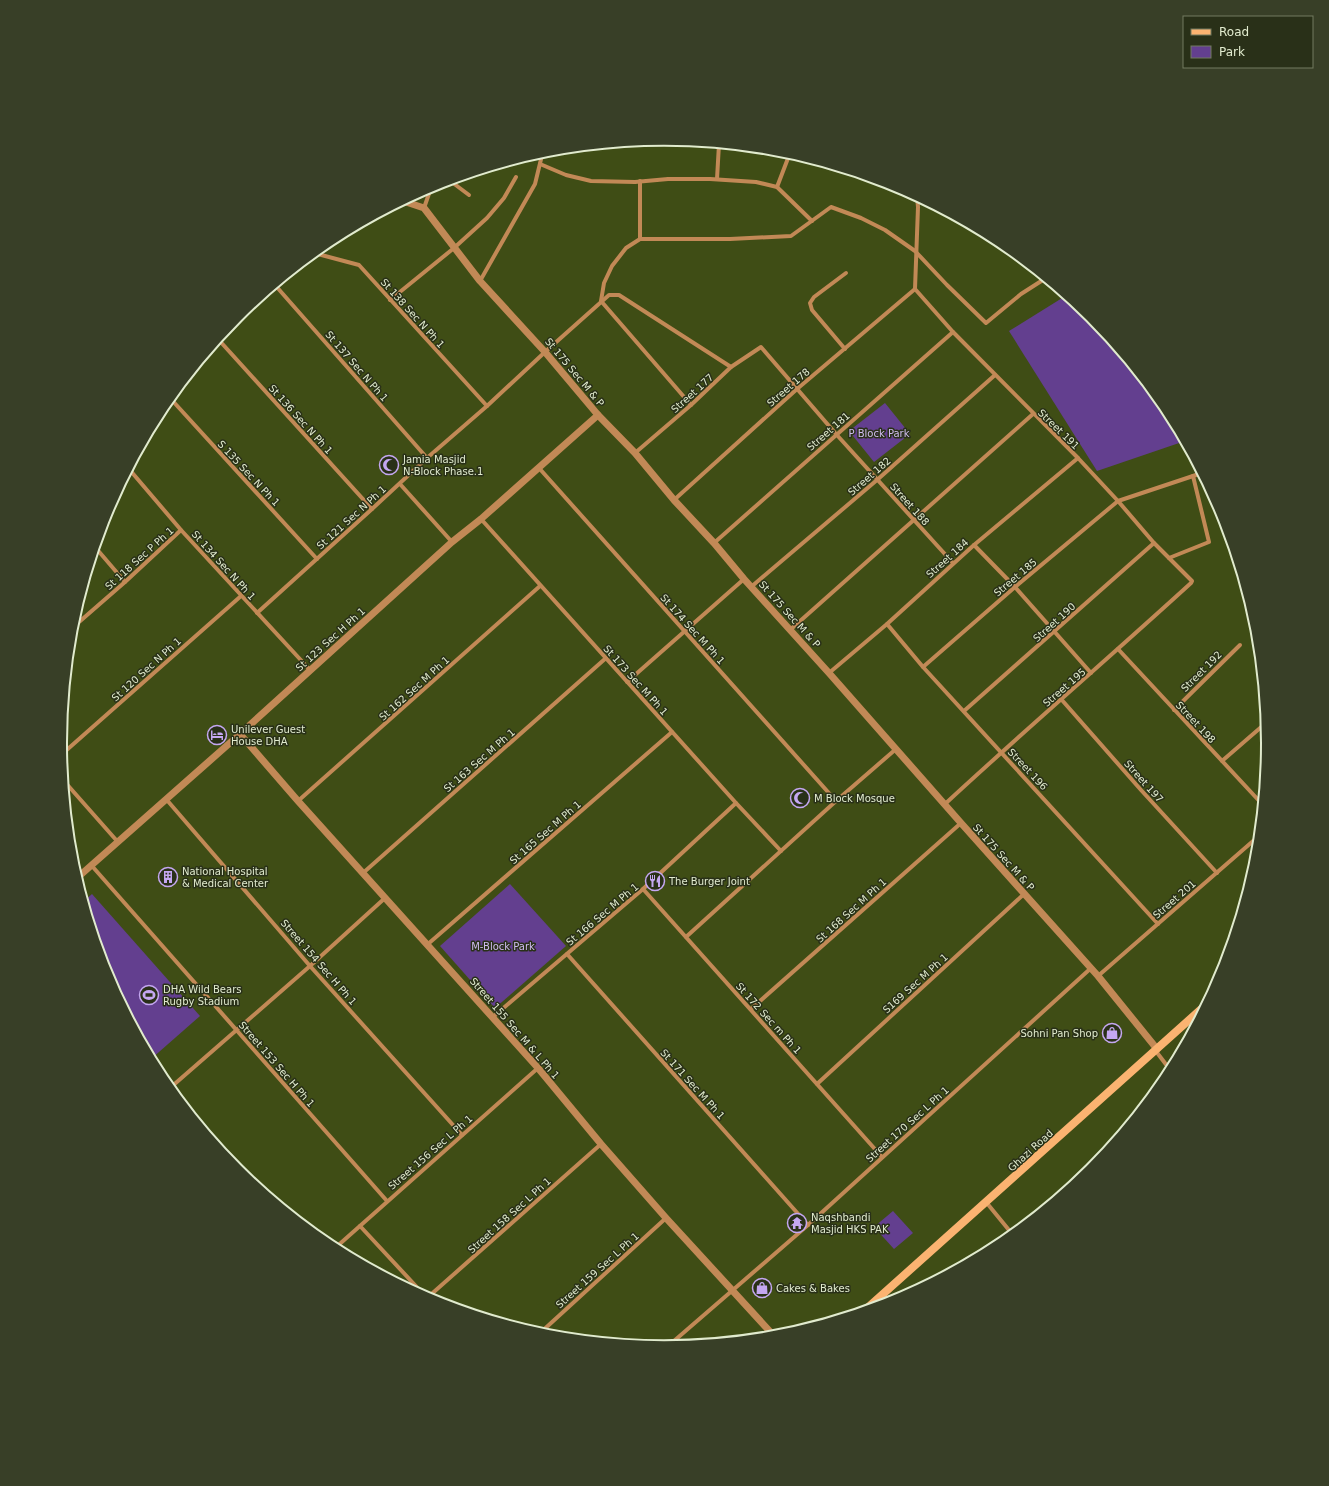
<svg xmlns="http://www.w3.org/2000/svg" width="1329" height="1486" font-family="'DejaVu Sans',sans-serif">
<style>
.green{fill:#633f8f}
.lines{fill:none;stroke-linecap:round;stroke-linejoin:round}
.minor{stroke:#c28956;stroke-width:4}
.tertiary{stroke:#c28956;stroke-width:7}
.secondary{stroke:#fbb371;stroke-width:8}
.labels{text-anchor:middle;stroke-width:3;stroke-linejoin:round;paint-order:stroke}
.street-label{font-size:10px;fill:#e1ebce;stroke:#293018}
.park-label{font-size:10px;fill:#cfbbef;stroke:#293018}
.poi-label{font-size:10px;fill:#e1ebce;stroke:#293018;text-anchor:start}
.rim{fill:none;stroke:#e1ebce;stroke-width:2}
</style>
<rect width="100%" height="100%" fill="#3f4d15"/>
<g class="green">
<path d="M1067,295L1092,316L1167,407L1185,441L1097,471L1009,331Z"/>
<path d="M885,403L910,434L874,462L849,431Z"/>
<path d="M510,884L566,946L495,1008L440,946Z"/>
<path d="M92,894L200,1016L151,1059L106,974L84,901Z"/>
<path d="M893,1211L913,1233L894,1249L874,1227Z"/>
</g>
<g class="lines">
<g class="minor">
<path d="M540,164L566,175L591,181L635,182L668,179H710L756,182L777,187L812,221"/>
<path d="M717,179L719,144"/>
<path d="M449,180L469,195"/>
<path d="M640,181V239"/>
<path d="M777,187L790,153"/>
<path d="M424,208L432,185"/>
<path d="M314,253L359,265L487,406"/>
<path d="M480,281L535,184L543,151"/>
<path d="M275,285L427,458"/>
<path d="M915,289L953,332L1078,458L1118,501L1154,543L1192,581L1191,583C1110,657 1026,729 945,804"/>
<path d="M915,289L918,207L917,196"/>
<path d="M390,300L454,248L487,218L504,198L516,177"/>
<path d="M218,339L372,509"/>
<path d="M845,349L812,310L810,303L814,297L846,273"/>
<path d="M170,398L317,559"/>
<path d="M691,405L601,301L604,283L612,266L626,248L640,239H730L791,236L831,207L861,218L885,230L915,251L947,285L986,323L1021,294L1046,278"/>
<path d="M635,453L691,405L731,367L761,347L836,434L953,563"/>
<path d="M539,468L836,801"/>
<path d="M129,469L181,530L310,670"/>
<path d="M400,484L452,542"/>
<path d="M674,500L797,389L915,289"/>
<path d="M481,519L736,803L781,851"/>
<path d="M714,543L953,332"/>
<path d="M974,545L1015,587L1091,673"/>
<path d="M95,547L125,582"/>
<path d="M1169,558L1209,542L1193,476"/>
<path d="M751,587L877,480L995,375"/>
<path d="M257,613L372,509L427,458L487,406L545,352L609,295H619L731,367"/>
<path d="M887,624L923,667L1158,924"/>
<path d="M71,629L125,582L181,530"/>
<path d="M790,630L1033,414"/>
<path d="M1118,649L1263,805"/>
<path d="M923,667L1015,587L1118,501L1202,473"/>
<path d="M829,673L887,624L974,545L1078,458"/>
<path d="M627,682L744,579"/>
<path d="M1061,699L1141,790L1217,873"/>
<path d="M1174,710L1240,645"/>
<path d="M964,711L1154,543"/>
<path d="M61,755L241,596"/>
<path d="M1222,761L1267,722"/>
<path d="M64,781L117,841"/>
<path d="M166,799L310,966L462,1135"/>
<path d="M298,801L540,586"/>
<path d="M92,866L387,1201"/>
<path d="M363,873L606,658"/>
<path d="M643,889L882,1157"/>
<path d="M686,937L836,801L896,749"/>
<path d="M428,944L672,732"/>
<path d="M567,954L808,1225"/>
<path d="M1098,976L1260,835"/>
<path d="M751,1009L961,823"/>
<path d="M493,1017L643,889L736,803"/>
<path d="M1155,1050L1171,1071"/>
<path d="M817,1084L1024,894"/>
<path d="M170,1088L310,966L385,898"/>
<path d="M986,1202L1013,1235"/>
<path d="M360,1226L426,1297"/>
<path d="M334,1249L538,1068"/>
<path d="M427,1298L601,1144"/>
<path d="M539,1334L666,1218"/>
<path d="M667,1347L808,1225L1090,969"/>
</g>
<g class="tertiary">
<path d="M403,201L424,208L480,281L545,352L598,415L635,453L674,500L714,543L744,579L829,673L961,823L1098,976L1157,1049"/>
<path d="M240,734L298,801L538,1068L601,1144L666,1218L775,1337"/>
<path d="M77,878L240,734L452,542L481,519L598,415"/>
</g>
<path class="secondary" d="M864,1311L1208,1003"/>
</g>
<defs>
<symbol id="mosque-ring" viewBox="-11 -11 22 22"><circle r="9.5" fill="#293018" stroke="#c4a7f1" stroke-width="1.5"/><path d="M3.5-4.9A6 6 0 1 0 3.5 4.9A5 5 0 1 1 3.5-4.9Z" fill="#c4a7f1"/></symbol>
<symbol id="hotel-ring" viewBox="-11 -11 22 22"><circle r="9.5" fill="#293018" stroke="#c4a7f1" stroke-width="1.5"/><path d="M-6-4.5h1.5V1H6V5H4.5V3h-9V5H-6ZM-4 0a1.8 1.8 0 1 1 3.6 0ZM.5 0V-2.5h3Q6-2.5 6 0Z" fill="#c4a7f1"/></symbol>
<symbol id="building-ring" viewBox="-11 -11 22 22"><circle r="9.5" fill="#293018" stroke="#c4a7f1" stroke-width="1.5"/><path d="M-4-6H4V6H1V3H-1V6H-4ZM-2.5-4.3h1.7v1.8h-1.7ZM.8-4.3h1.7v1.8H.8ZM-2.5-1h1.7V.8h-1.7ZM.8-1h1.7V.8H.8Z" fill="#c4a7f1"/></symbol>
<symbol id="restaurant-ring" viewBox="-11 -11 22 22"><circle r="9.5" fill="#293018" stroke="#c4a7f1" stroke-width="1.5"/><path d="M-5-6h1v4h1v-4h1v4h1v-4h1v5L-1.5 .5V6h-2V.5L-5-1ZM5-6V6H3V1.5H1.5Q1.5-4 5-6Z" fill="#c4a7f1"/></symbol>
<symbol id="stadium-ring" viewBox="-11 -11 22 22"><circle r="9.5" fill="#293018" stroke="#c4a7f1" stroke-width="1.5"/><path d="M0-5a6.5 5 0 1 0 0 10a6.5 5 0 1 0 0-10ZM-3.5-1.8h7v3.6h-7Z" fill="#c4a7f1"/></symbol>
<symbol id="shop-ring" viewBox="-11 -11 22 22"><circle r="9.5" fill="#293018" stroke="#c4a7f1" stroke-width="1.5"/><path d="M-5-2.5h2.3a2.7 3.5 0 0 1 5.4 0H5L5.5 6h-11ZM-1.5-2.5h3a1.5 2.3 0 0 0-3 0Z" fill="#c4a7f1"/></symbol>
<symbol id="temple-ring" viewBox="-11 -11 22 22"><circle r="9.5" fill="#293018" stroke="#c4a7f1" stroke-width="1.5"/><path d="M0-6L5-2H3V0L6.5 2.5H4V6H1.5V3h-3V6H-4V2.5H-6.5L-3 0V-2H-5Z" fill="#c4a7f1"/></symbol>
</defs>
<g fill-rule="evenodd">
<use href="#mosque-ring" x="378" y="454" width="22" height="22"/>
<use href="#hotel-ring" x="206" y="724" width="22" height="22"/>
<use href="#mosque-ring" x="789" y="787" width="22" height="22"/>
<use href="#building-ring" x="157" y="866" width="22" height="22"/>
<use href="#restaurant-ring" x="644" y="870" width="22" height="22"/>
<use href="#stadium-ring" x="138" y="984" width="22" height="22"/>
<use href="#shop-ring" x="1101" y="1022" width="22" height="22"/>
<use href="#temple-ring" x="786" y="1212" width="22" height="22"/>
<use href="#shop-ring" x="751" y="1277" width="22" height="22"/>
</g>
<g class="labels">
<g class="street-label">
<text transform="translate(413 313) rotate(48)" y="4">St 138 Sec N Ph 1</text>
<text transform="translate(357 366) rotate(49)" y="4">St 137 Sec N Ph 1</text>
<text transform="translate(575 372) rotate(50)" y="4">St 175 Sec M &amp; P</text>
<text transform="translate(788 387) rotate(-41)" y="4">Street 178</text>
<text transform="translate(692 393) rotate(-42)" y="4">Street 177</text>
<text transform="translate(301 419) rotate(48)" y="4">St 136 Sec N Ph 1</text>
<text transform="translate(1059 429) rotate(44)" y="4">Street 191</text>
<text transform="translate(828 431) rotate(-41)" y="4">Street 181</text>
<text transform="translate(249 473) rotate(47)" y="4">S 135 Sec N Ph 1</text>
<text transform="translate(869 476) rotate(-41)" y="4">Street 182</text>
<text transform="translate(910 504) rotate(48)" y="4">Street 188</text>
<text transform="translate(351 517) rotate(-42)" y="4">St 121 Sec N Ph 1</text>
<text transform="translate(139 558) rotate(-42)" y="4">St 118 Sec P Ph 1</text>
<text transform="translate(947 558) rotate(-42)" y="4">Street 184</text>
<text transform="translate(224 565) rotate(48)" y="4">St 134 Sec N Ph 1</text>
<text transform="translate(1015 577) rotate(-40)" y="4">Street 185</text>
<text transform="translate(790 614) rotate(48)" y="4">St 175 Sec M &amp; P</text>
<text transform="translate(1054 622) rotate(-42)" y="4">Street 190</text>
<text transform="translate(693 629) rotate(48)" y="4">St 174 Sec M Ph 1</text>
<text transform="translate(330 639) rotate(-42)" y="4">St 123 Sec H Ph 1</text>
<text transform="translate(146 669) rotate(-42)" y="4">St 120 Sec N Ph 1</text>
<text transform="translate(1201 671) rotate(-45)" y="4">Street 192</text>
<text transform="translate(636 680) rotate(48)" y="4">St 173 Sec M Ph 1</text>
<text transform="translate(1064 687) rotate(-41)" y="4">Street 195</text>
<text transform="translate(414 688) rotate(-42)" y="4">St 162 Sec M Ph 1</text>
<text transform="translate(1196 722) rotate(47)" y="4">Street 198</text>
<text transform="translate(479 760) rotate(-41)" y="4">St 163 Sec M Ph 1</text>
<text transform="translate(1028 769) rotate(47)" y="4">Street 196</text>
<text transform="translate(1144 781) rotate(48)" y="4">Street 197</text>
<text transform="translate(545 832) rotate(-41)" y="4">St 165 Sec M Ph 1</text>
<text transform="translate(1004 857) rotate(48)" y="4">St 175 Sec M &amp; P</text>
<text transform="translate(1174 899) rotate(-41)" y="4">Street 201</text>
<text transform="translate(851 910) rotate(-42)" y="4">St 168 Sec M Ph 1</text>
<text transform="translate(602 914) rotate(-40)" y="4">St 166 Sec M Ph 1</text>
<text transform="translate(319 962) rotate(49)" y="4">Street 154 Sec H Ph 1</text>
<text transform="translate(915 983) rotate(-42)" y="4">S169 Sec M Ph 1</text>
<text transform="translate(769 1018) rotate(48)" y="4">St 172 Sec m Ph 1</text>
<text transform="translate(515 1028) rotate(49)" y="4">Street 155 Sec M &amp; L Ph 1</text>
<text transform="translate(277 1064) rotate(49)" y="4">Street 153 Sec H Ph 1</text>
<text transform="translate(693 1084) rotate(48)" y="4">St 171 Sec M Ph 1</text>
<text transform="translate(907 1124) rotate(-42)" y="4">Street 170 Sec L Ph 1</text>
<text transform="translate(1030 1150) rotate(-42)" y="4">Ghazi Road</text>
<text transform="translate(430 1152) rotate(-41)" y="4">Street 156 Sec L Ph 1</text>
<text transform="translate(509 1215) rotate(-42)" y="4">Street 158 Sec L Ph 1</text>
<text transform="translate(597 1270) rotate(-42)" y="4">Street 159 Sec L Ph 1</text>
</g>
<g class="park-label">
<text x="879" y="437">P Block Park</text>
<text x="503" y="950">M-Block Park</text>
</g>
<g class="poi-label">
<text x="403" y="463">Jamia Masjid<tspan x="403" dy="12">N-Block Phase.1</tspan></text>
<text x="231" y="733">Unilever Guest<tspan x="231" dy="12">House DHA</tspan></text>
<text x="814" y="802">M Block Mosque</text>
<text x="182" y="875">National Hospital<tspan x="182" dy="12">&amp; Medical Center</tspan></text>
<text x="669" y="885">The Burger Joint</text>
<text x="163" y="993">DHA Wild Bears<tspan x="163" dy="12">Rugby Stadium</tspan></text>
<text x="1098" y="1037" text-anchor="end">Sohni Pan Shop</text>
<text x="811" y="1221">Naqshbandi<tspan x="811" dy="12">Masjid HKS PAK</tspan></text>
<text x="776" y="1292">Cakes &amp; Bakes</text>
</g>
</g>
<path d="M0 0H1329V1486H0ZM67 743a597 597 0 1 1 1194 0a597 597 0 1 1-1194 0Z" fill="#383f27" fill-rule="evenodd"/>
<path class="rim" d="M67 743a597 597 0 1 1 1194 0a597 597 0 1 1-1194 0Z"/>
<rect x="1183" y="16" width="130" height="52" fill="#293018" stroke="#737b61"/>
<rect x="1191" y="29" width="20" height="6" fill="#fbb371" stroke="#737b61"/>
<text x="1219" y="36" font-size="12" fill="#e1ebce">Road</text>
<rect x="1191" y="46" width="20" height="12" fill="#633f8f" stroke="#737b61"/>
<text x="1219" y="56" font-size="12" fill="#e1ebce">Park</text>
</svg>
